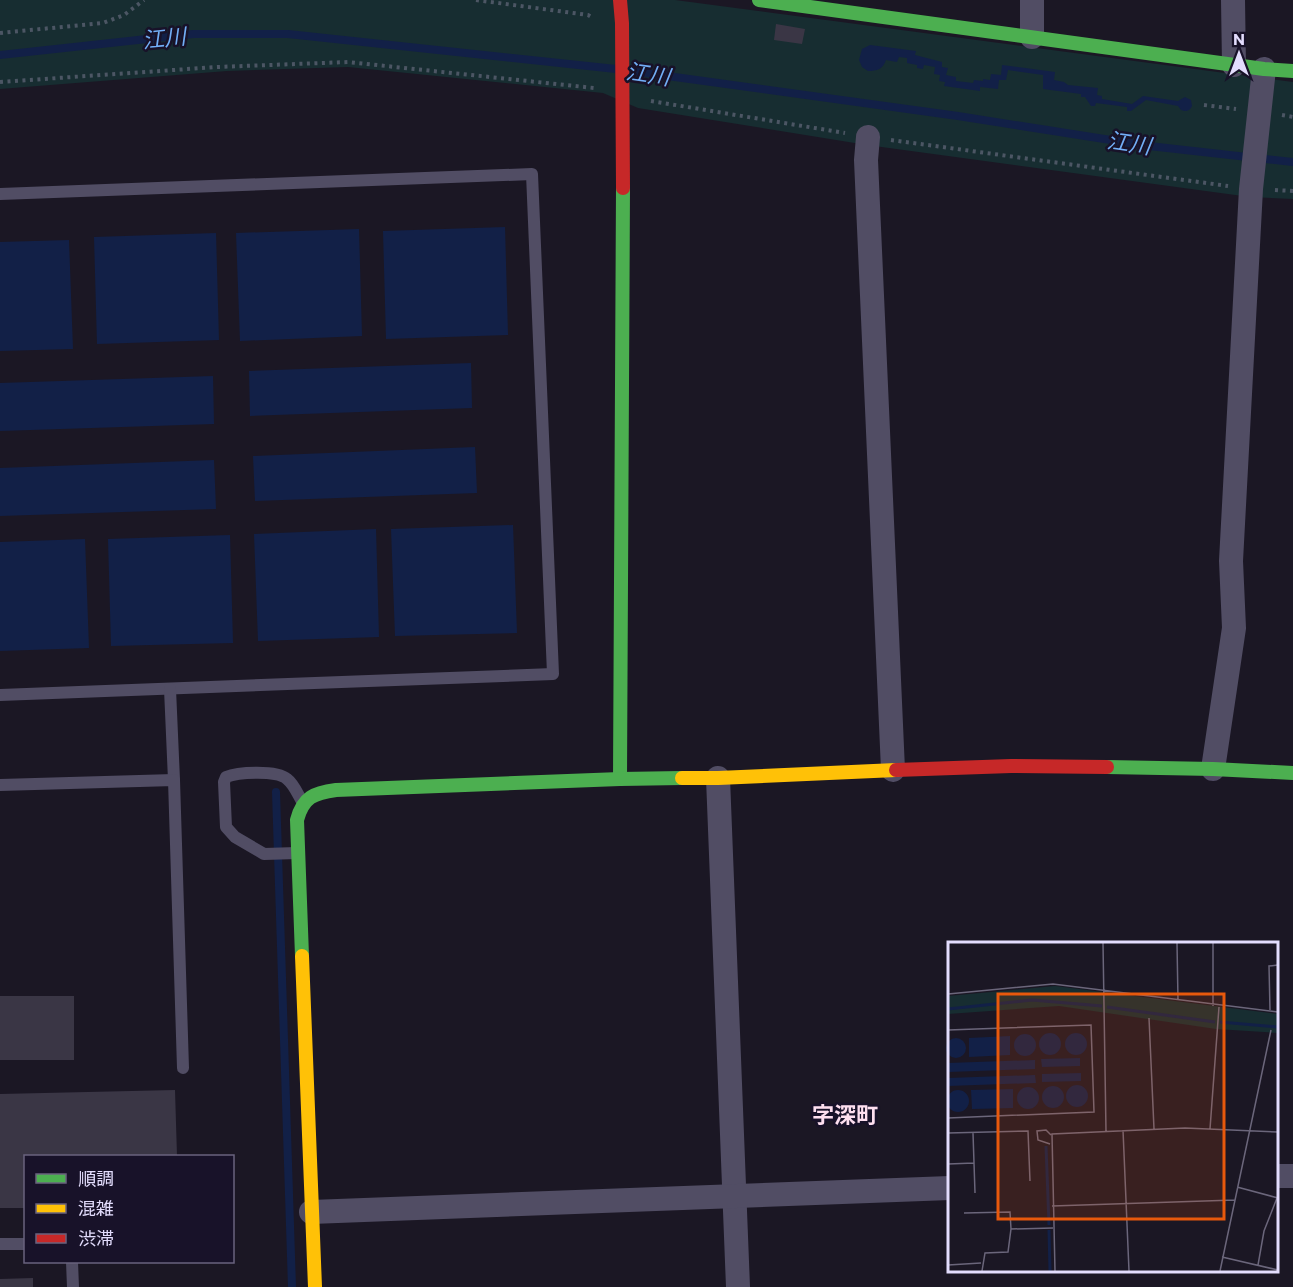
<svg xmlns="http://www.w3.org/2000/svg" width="1293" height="1287" font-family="Commissioner,'Noto Sans JP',sans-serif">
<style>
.green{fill:#172d31}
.water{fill:#122047}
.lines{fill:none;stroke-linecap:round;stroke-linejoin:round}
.stream{stroke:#122047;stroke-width:8}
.building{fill:#3a3645}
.path{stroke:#4c5664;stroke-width:4;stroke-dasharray:3 4.5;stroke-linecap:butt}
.lane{stroke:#514d64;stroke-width:12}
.street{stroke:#514d64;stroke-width:24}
.fast{stroke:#4caf50;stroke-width:14}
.slow{stroke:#ffc107;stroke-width:14}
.jam{stroke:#c62828;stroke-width:14}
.labels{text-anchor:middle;stroke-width:5;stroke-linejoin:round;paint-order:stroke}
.water-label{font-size:22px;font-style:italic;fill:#72aef6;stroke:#181229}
.neighbourhood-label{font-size:22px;font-weight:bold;fill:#fddfef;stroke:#181229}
.inset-river{fill:none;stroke:#122047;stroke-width:3}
.inset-road{fill:none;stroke:#6b667b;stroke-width:1.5}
.view{fill:#e8590c;fill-opacity:0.15;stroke:#e8590c;stroke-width:3}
.inset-edge{fill:none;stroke:#e3ddfd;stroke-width:3}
</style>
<rect width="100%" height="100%" fill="#1b1724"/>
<path class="green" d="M0,0H675L1293,82V199L1250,197L867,145L638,108L603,93L348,67L227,71L0,89Z"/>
<g class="water">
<path d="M870,45L916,51L915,55L942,62V67L948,68L946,75L956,77V81L973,83L974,80L983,81V79L990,80L991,74L1001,75L1002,65L1055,72L1054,80L1064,82L1068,85L1098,88L1097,95L1102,96V99L1132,104L1143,96L1178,101L1185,97L1191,100L1192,106C1190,111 1186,112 1181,110L1178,106L1146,100L1131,111H1127V107L1096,103L1095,106H1091L1085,97H1081V94L1043,89V75L1008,70L1006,80H999L998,89L980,87V91L944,86L945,82L939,81L940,75L934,74L935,67L924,65L923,69L917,68V65L907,63V58L899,57L897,62L886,60C883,69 877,71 868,71L862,67L859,60L862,49Z"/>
<path d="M505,227L508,335L386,339L383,231Z"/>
<path d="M359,229L362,336L240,341L236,233Z"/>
<path d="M216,233L219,340L97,344L94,237Z"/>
<path d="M69,240L73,349L0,351V242Z"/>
<path d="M471,363L472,408L250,416L249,371Z"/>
<path d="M213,376L214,424L0,431V383Z"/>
<path d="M475,447L477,493L255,501L253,456Z"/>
<path d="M214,460L216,509L0,516V468Z"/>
<path d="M513,525L517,633L395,636L391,529Z"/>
<path d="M376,529L379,637L258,641L254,534Z"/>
<path d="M230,535L233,643L111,646L108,539Z"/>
<path d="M85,539L89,648L0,651V542Z"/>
</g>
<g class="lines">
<g class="stream">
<path d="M0,55L193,34H288L616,69"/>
<path d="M631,71L958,116L1149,146L1293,162"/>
<path d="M276,792L292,1287"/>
</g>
</g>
<g class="building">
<path d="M776,24L805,29L802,44L774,40Z"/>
<rect x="0" y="996" width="74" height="64"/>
<path d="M175,1090L177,1156H26V1208H0V1094Z"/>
<path d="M33,1278V1287H0V1279Z"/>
</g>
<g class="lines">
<g class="path">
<path d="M476,0L588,15L593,18"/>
<path d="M0,33L103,23L124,15L144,0"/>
<path d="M0,82L217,67L348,62L594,88"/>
<path d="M651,101L845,133"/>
<path d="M1204,105L1236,109"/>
<path d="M1282,115L1293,117"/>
<path d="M891,140L1228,186"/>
<path d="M1275,190L1293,191"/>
</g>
<g class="lane">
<path d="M0,194L532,174L553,674L0,695"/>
<path d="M170,689L174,780"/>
<path d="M0,785L174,780L183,1068"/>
<path d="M297,853L264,854L235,837L226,827L224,782L226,777C238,772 277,770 287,779C294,784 298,795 303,803"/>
<path d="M0,1244H26"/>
<path d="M72,1262L73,1287"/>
</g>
<g class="street">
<path d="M1032,0V37"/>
<path d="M1233,0L1234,65"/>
<path d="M868,137L866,160L893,770"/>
<path d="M1213,769L1234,628L1231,561L1251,189L1264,69"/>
<path d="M718,778L738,1287"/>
<path d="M1276,1176H1293"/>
<path d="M311,1212L950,1188"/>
</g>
<g class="fast">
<path d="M759,0L1264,69L1293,71"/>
<path d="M1107,767L1213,769L1293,773"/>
<path d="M620,779L623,188"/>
<path d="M302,956L297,820C303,797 314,793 336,790L620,779L682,778"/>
</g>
<g class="slow">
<path d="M682,778H718L896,770"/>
<path d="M302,956L315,1287"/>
</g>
<g class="jam">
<path d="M620,0L622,23L623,188"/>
<path d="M896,770L1011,766L1107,767"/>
</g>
</g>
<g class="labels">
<g class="water-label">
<text transform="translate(164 38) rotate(-6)" y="8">江川</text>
<text transform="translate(648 74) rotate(8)" y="8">江川</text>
<text transform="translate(1129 143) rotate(8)" y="8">江川</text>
</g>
<g class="neighbourhood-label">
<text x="845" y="1123">字深町</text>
</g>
</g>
<g transform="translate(948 942)">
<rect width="330" height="330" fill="#1b1724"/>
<path d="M107,44L330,72V91L268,87L111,64L0,72V54Z" fill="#172d31"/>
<path d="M117 102a11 11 0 1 1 22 0a11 11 0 1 1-22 0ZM91 102a11 11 0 1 1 22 0a11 11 0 1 1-22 0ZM66 103a11 11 0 1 1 22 0a11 11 0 1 1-22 0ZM62,94V113L21,115V96ZM-2 106a10 10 0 1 1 20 0a10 10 0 1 1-20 0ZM132,116V124L94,125L93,117ZM87,118V127L0,130V121ZM133,131V139L94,140V132ZM87,133L88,141L0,144V136ZM118 154a11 11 0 1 1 22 0a11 11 0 1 1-22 0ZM94 155a11 11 0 1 1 22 0a11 11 0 1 1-22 0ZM69 156a11 11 0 1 1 22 0a11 11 0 1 1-22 0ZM65,147V166L24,167L23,148ZM-1 159a11 11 0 1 1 22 0a11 11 0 1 1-22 0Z" fill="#122047"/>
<path class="inset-river" d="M159,65L267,80M0,67L84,58L154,64M272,80L330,85M98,204L101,283M101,288L102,329"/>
<path class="inset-road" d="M155,1L158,189M229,1L230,59M265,1V64M0,52L105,42L330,70M322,68L321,24L330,23M201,76L206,187M0,88L143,83L146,170L0,176M262,187L271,65M175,188L181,329M0,191L80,189L82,239M25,191L27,251M102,202L90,198L89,189L98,188L103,193M0,222L26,221M289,245L330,256M104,264L287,258M16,271L62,270L63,287M274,315L330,328M0,323L33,321M310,323L316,289L329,256M34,329L37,311L60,310L63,287L105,286M107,329L104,192L237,186L330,190M272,329L323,88"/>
<path class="view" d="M50,52H276V277H50Z"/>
<rect width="330" height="330" class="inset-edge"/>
</g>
<rect x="24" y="1155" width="210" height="108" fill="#181229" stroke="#69637e" stroke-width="1.5"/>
<rect x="36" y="1174" width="30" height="9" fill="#4caf50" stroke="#69637e" stroke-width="1.5"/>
<text x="78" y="1185" font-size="18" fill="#e3ddfd">順調</text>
<rect x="36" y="1204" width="30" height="9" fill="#ffc107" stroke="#69637e" stroke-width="1.5"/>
<text x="78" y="1215" font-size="18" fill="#e3ddfd">混雑</text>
<rect x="36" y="1234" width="30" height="9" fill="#c62828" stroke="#69637e" stroke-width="1.5"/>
<text x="78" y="1245" font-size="18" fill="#e3ddfd">渋滞</text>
<g transform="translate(1239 54)" stroke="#181229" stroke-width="4.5" paint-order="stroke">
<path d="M0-4.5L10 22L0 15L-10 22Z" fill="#e3ddfd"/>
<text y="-9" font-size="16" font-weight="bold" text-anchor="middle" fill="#e3ddfd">N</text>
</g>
</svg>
